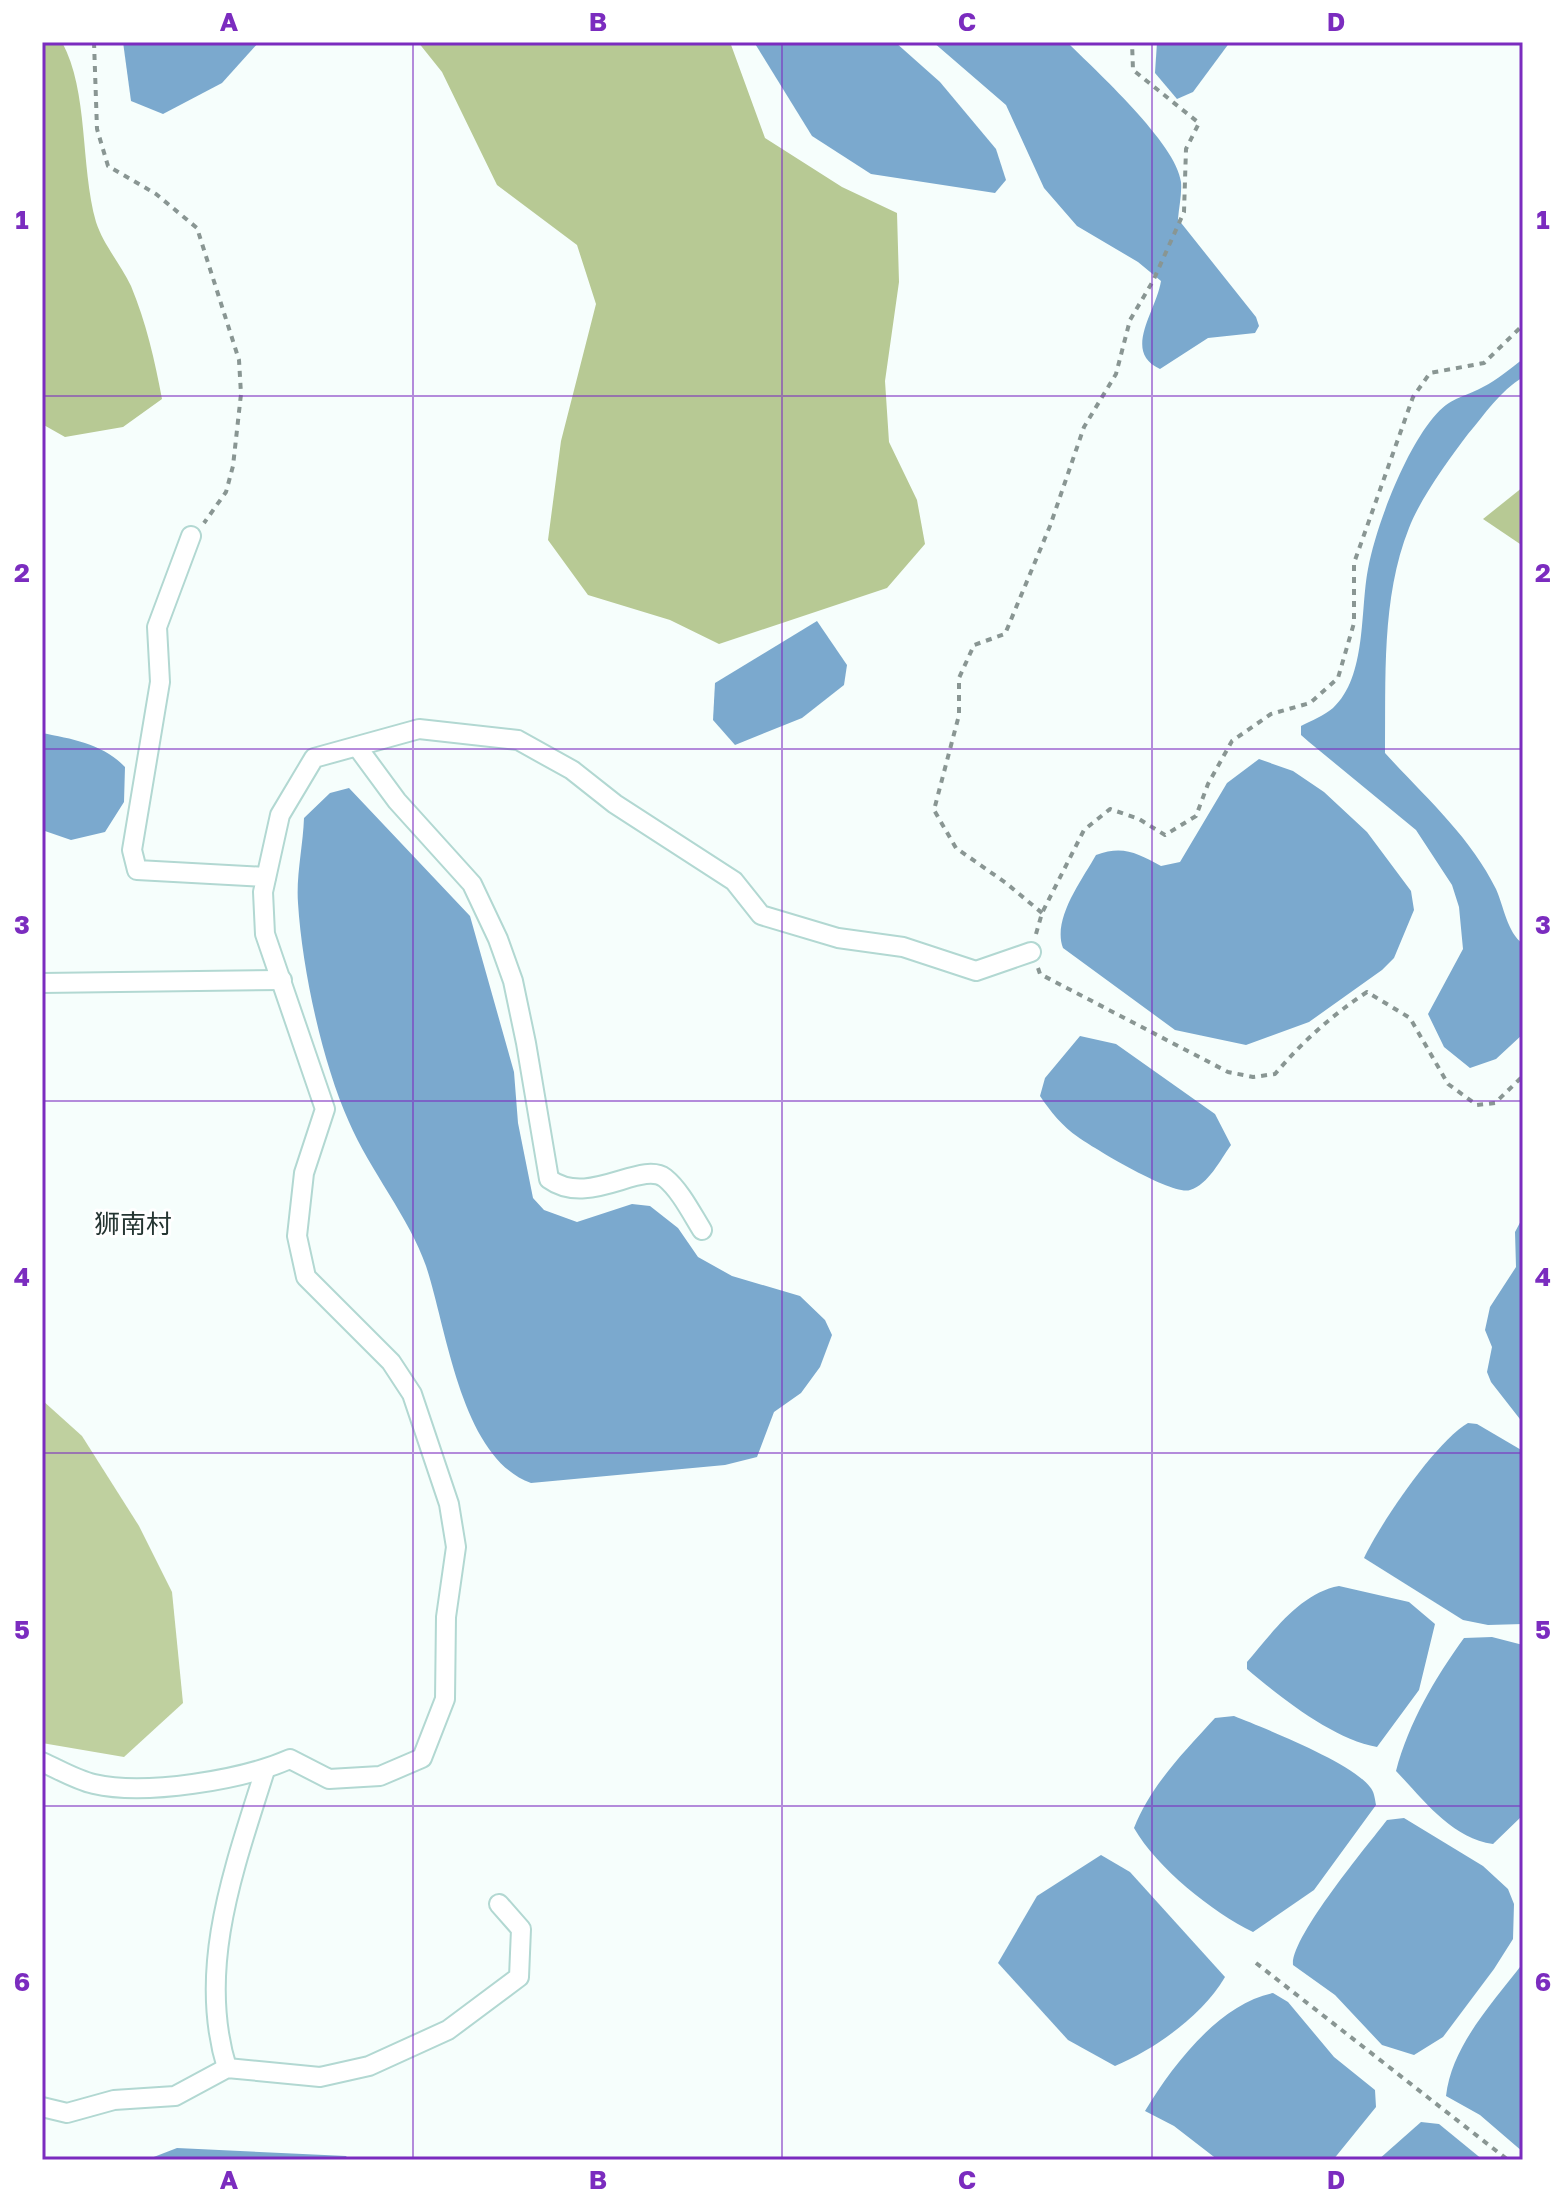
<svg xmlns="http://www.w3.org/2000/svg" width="1565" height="2202" font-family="'Golos Text','Noto Sans SC',sans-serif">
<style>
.green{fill:#bfd09f}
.forest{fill:#b7c994}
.water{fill:#7ba9ce}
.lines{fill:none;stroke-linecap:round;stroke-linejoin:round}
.minor-casing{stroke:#b2d8d2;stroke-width:22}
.path{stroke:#899693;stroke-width:4;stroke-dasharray:6 6;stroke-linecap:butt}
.minor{stroke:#fff;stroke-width:18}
.grid{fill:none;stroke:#7b2cbf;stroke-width:2;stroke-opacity:0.55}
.labels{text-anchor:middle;stroke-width:6;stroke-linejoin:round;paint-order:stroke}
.quarter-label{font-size:26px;fill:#253532;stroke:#fff}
.neatline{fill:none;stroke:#7b2cbf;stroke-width:3}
.grid-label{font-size:26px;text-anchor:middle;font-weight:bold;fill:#7b2cbf}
</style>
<rect width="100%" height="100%" fill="#f6fefc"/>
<path class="green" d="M42,1400L82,1436L139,1526L172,1592L183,1703L124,1757L42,1743Z"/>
<g class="forest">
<path d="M42,42H62C89,92 80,165 96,222C103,244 121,265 131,286C146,322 155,361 162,399L123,427L65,437L42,424Z"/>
<path d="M418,42H730L765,138L842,187L897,213L899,282L885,381L889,442L917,500L925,544L887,588L719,644L670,620L588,595L548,540L561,441L596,304L577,245L497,185L442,72Z"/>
<path d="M1523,487V546L1483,519Z"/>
</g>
<g class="water">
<path d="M123,42H259L222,83L163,114L131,101Z"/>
<path d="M754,42H895L940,82L996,149L1006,180L995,193L871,174L812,136Z"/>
<path d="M933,42H1067C1095,70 1177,144 1181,182C1182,194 1179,207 1178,219L1256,317L1259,326L1255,333L1208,338L1160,369C1122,352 1156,312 1161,281L1138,262L1077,226L1044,188L1006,105Z"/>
<path d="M1157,42H1230L1193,92L1177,99L1155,73Z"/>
<path d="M1523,359V377C1500,391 1485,414 1468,434C1449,459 1420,499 1409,528C1381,598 1386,680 1385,753C1424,796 1470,836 1496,889C1504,907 1507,932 1523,944V1034L1496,1059L1470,1068L1444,1047L1428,1014L1463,949L1459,907L1452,885L1416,830L1309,742L1301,735V726C1311,721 1325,715 1333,708C1367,677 1360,610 1368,569C1376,526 1403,457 1429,423C1450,396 1456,401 1483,387C1497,380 1511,368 1523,359Z"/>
<path d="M817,621L847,665L844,685L802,718L735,745L713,720L715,683Z"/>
<path d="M42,733C73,739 103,744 125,767L124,802L105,832L71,840L42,830Z"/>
<path d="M1259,759L1293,771L1324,792L1367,832L1411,891L1414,910L1394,958L1382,970L1309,1022L1246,1045L1175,1030L1063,948C1052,919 1082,880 1096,855C1123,845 1137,853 1161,866L1180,862L1227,783Z"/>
<path d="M349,788L470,916L514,1072L518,1123L533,1198L544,1210L577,1222L632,1204L650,1206L678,1228L698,1257L732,1276L800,1296L825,1320L832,1335L820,1367L801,1393L774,1412L757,1457L725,1465L531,1483C461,1458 447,1329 426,1266C410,1219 369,1169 349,1122C322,1062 302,968 298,903C296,876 303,846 304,818L330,793Z"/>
<path d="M1080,1036L1116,1044L1215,1114L1231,1145C1220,1160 1209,1184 1190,1190C1173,1196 1095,1149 1078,1137C1063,1127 1050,1111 1040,1096L1045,1078Z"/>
<path d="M1523,1217V1423L1491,1382L1487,1372L1492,1347L1485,1330L1490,1307L1516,1267L1515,1232Z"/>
<path d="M1468,1423L1477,1424L1523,1451V1624L1488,1625L1463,1620L1364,1558C1380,1524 1436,1441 1468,1423Z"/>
<path d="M1339,1586L1409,1602L1435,1624L1419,1690L1377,1747C1333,1739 1281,1698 1247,1669V1662C1272,1633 1300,1593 1339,1586Z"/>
<path d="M1492,1637L1523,1645V1815L1493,1844C1451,1838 1424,1800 1396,1771C1409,1722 1435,1678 1464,1638Z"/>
<path d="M1234,1716C1264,1728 1351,1762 1370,1787C1374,1791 1375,1799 1376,1805L1314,1890L1253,1932C1212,1912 1157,1868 1134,1828C1151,1785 1184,1752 1215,1718Z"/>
<path d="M1404,1818L1483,1866L1508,1889L1514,1904L1513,1939L1494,1969L1443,2037L1414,2055L1382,2045L1335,1995L1293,1965C1290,1938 1367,1846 1387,1820Z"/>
<path d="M1101,1855L1130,1872L1225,1977C1202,2016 1155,2049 1115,2066L1068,2040L998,1963L1037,1896Z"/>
<path d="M1523,1963V2152L1480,2115L1446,2096C1452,2045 1492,2004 1523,1963Z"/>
<path d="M1273,1993L1288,2002L1334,2057L1375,2090L1376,2107L1333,2160H1218L1174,2126L1145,2111C1172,2066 1219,2004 1273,1993Z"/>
<path d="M1421,2122L1439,2124L1483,2160H1378Z"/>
<path d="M177,2148L346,2156L349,2160H146Z"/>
</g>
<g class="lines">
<defs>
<g id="minor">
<path d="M191,536L157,627L160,682L132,850L137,870L266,877"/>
<path d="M358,748L397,801L472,884L498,939L513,981L526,1043L549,1179C589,1208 641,1160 665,1178C680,1190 692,1214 702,1230"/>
<path d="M42,983L282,980"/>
<path d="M42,1762C58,1769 76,1780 94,1784C145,1796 242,1780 290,1759L329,1779L380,1776L422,1758L445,1699L446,1617L456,1547L449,1504L412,1394L391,1362L306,1277L297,1236L304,1173L325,1109L265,934L263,892L280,815L314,758L419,729L518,740L572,770L615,804L734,881L761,915L838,938L903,947L976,971L1031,952"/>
<path d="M227,2068C196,1968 235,1866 265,1770"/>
<path d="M42,2107L67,2113L114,2100L175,2096L227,2068L320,2077L369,2066L448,2030L519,1977L521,1929L499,1904"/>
</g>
</defs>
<use href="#minor" class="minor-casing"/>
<g class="path">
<path d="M94,42L97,129L108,166L156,194L197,228L239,360L241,394L233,466L226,492L204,523"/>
<path d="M1042,913L1006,883L956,848L934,810L959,715V678L974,645L1005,634L1050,526L1084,427L1116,374L1130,320L1153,281L1184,212L1186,149L1199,123L1133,70L1132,42"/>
<path d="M1036,934L1042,913L1084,830L1110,809L1139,819L1165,835L1196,816L1208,784L1232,741L1271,714L1310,703L1338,678L1354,623V563L1413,397L1430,373L1484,363L1523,325"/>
<path d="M1038,968L1040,974L1228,1072L1253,1077L1275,1074C1303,1041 1331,1016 1367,992L1410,1018L1448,1084L1477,1105L1495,1103L1523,1076"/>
<path d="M1256,1963L1508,2160"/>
</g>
<use href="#minor" class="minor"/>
</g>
<path class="grid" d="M413,42V2160M782,42V2160M1152,42V2160M42,396H1523M42,749H1523M42,1101H1523M42,1453H1523M42,1806H1523"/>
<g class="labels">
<g class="quarter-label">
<text x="133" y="1233">狮南村</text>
</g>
</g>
<rect width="1565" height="2202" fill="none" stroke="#ffffff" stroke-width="88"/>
<rect x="44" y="44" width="1477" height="2114" class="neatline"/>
<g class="grid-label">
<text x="229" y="31">A</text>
<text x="598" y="31">B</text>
<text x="967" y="31">C</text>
<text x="1336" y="31">D</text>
<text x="22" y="229">1</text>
<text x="1543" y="229">1</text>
<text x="22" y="582">2</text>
<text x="1543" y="582">2</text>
<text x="22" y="934">3</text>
<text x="1543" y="934">3</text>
<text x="22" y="1286">4</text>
<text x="1543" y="1286">4</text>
<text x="22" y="1639">5</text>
<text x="1543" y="1639">5</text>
<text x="22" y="1991">6</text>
<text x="1543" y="1991">6</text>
<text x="229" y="2189">A</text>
<text x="598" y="2189">B</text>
<text x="967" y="2189">C</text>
<text x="1336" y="2189">D</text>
</g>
</svg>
